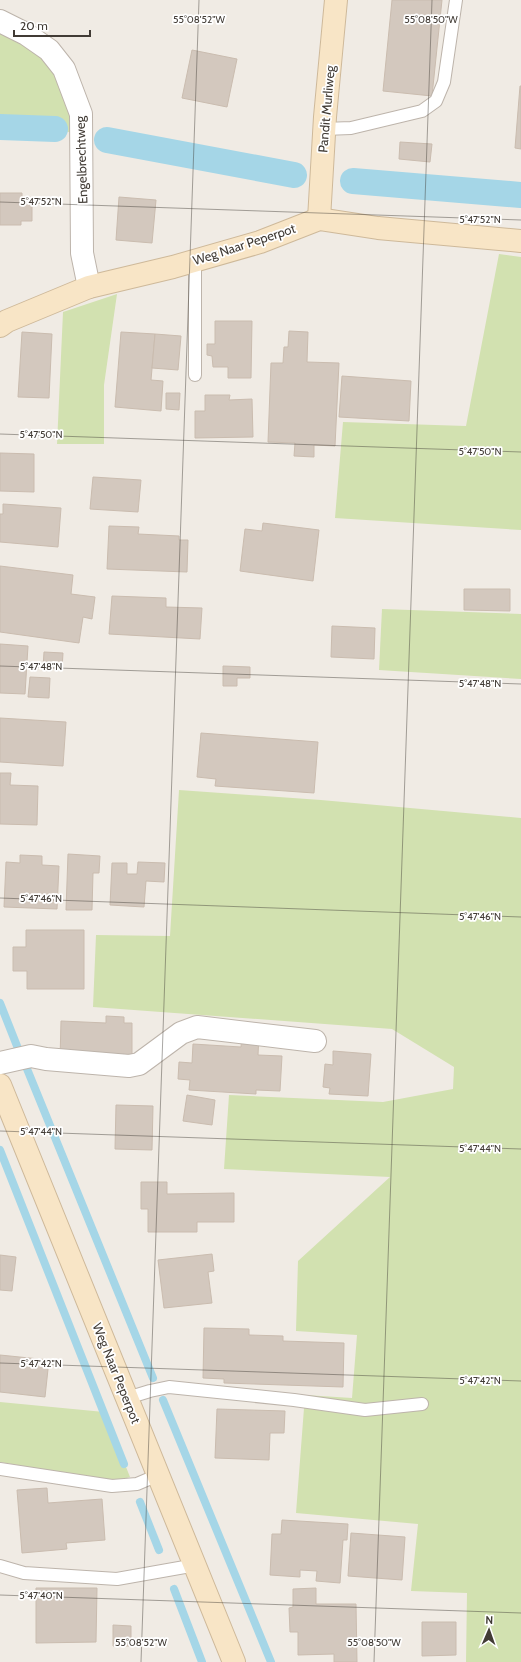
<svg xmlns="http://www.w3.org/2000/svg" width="521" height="1662" font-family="Cabin,sans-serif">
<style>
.green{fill:#d2e1b0}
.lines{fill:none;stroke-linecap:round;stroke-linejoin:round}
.stream{stroke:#a5d6e7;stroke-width:8}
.canal{stroke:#a5d6e7;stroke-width:26}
.building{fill:#d3c8be;stroke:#cabcaf}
.lane-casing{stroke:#bdb4ab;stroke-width:14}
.street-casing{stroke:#bdb4ab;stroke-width:24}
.secondary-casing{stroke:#ceb99a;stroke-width:24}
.lane{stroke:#fff;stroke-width:12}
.street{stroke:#fff;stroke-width:22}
.secondary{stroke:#f8e5c6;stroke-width:22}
.ticks{fill:none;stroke:#413b35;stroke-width:1;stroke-opacity:0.45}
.labels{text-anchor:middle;stroke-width:3.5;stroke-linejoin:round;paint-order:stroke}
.street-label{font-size:13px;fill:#413b35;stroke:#fff}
.ticks-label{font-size:10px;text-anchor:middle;fill:#413b35;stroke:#fff;stroke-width:3.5;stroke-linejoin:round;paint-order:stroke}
</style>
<rect width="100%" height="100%" fill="#f0ebe4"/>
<g class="green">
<path d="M0,33L36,51L59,75L73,115V133L55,129L0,127Z"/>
<path d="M499,254L521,257V530L335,518L343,422L466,426Z"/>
<path d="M117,294L104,385V444H57L63,312Z"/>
<path d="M382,609L521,614V679L379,670Z"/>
<path d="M179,790L321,800L521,818V1662H466L467,1593L411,1591L418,1524L296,1513L305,1395L352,1398L357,1335L296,1331L298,1261L390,1177L224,1169L229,1095L383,1102L453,1089L454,1067L392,1029L93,1007L96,935L170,936Z"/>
<path d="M0,1402L104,1412L130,1477L114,1482L0,1462Z"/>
</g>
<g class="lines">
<g class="stream">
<path d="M0,1003L19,1051"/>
<path d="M25,1064L153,1378"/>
<path d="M0,1150L124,1464"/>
<path d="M163,1400L271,1662"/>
<path d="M140,1502L159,1550"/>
<path d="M174,1589L202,1662"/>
</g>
<g class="canal">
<path d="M0,127L55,129"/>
<path d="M107,140L294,175"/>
<path d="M353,181L521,195"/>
</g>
</g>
<g class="building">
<path d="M392,0H442L432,96L383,91Z"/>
<path d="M192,50L237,59L227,107L182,98Z"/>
<path d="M520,86H521V149L515,148Z"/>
<path d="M400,142L432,144L430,162L399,159Z"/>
<path d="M0,193H22V201H32V221H21V225H0Z"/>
<path d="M119,197L156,200L152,243L116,240Z"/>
<path d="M215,321H252L251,378H228V367H213L212,356L207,355V344H215Z"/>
<path d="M289,331L308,332L307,362L339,363L335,446L314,445V457L294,456L295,443L268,442L271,363H283L284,347H288Z"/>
<path d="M22,332L52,334L49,398L18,397Z"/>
<path d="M121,332L155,334L151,380L163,381L161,411L115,407Z"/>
<path d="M155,334L181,336L178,370L152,368Z"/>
<path d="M342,376L411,381L409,421L339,417Z"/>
<path d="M166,393H180L179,410L166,409Z"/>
<path d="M205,395H230L229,400L252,399L253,437L195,438V411H205Z"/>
<path d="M0,453L34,454V492L0,491Z"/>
<path d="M93,477L141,480L138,512L90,509Z"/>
<path d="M3,504L61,508L58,547L0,542V514H3Z"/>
<path d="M263,523L319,530L313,581L240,571L245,529L262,531Z"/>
<path d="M109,526L139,527L138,534L179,536V540H188L187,572L107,569Z"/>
<path d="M0,566L73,575L71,594L95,597L92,619L83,617L79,643L0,632Z"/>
<path d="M464,589H510V611L464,610Z"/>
<path d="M112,596L166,598V607L202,608L200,639L109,634Z"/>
<path d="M332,626L375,628L374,659L331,657Z"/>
<path d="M0,644L28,646L25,694L0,693Z"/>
<path d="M44,652L63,653L62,669L43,668Z"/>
<path d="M223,666L250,667V678H237V686H223Z"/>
<path d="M30,677L50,678L49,698L28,697Z"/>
<path d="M0,718L66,722L63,766L0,762Z"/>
<path d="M201,733L318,742L314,793L215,786L216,779L197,777Z"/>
<path d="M0,773H11L10,785L38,786L37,825L0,824Z"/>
<path d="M68,854L100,856L99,873H93L92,910H66Z"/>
<path d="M20,855L42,856V865L59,866L57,909L4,907L6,862L20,863Z"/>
<path d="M138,862L165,863L164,882L146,881L144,907L110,905L112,863H127V874H137Z"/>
<path d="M26,930H84V989H27V971H13V947H26Z"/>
<path d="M106,1016L124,1017V1023H132V1056L60,1060L61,1021L106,1023Z"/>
<path d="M242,1034L259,1035L258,1055L282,1056L280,1091L256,1090V1094L189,1090L190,1080L178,1079L179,1062L192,1063L193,1044L241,1047Z"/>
<path d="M333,1051L371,1054L368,1096L329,1094L330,1088L323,1087L325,1064L333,1065Z"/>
<path d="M187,1095L215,1100L212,1125L183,1121Z"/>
<path d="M116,1105L153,1106L152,1150L115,1149Z"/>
<path d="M141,1182H167V1194L234,1193V1222H197V1232H148V1209H141Z"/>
<path d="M212,1254L214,1271L208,1272L212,1303L164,1308L158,1260Z"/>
<path d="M0,1255L16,1257L12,1291L0,1290Z"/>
<path d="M204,1328L249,1329V1335L283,1336V1341L344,1343L343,1387L224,1383V1379L203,1378Z"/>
<path d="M0,1355L49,1360L45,1397L0,1392Z"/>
<path d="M217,1409L285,1411L284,1433H270L269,1460L215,1458Z"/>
<path d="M47,1488L48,1503L102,1499L105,1540L66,1543L67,1549L22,1553L17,1490Z"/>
<path d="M282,1520L348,1524L347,1540H343L340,1583L316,1581L317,1571L300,1570V1577L270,1575L272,1534H281Z"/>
<path d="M351,1533L405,1537L402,1580L348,1576Z"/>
<path d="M36,1588H97L96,1642L36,1643Z"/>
<path d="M316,1588V1604H356L357,1662H334V1654L298,1655V1632H290L289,1608L293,1607V1589Z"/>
<path d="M422,1622H456V1655L422,1656Z"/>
<path d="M113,1625L131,1626V1646H113Z"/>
</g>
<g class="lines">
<defs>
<g id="lane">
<path d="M324,129L351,128L422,111L436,101L444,82L456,0"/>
<path d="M195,375V261"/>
<path d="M127,1398L150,1391L169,1387L294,1400L365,1410L422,1404"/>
<path d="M0,1469L112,1486L137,1484L158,1475"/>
<path d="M0,1566L24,1573L117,1579L196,1565"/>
</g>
<g id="street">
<path d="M0,21L26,34L49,50L64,69L81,114L82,253L89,287"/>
<path d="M0,1063L31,1056L46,1059L129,1066L139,1064L181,1033L197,1027L315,1041"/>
</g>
<g id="secondary">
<path d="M319,219L325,117L336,0"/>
<path d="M0,326L7,321L89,287L173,267L260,242L319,219L378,228L521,241"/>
<path d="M0,1085L234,1662"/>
</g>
</defs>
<use href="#lane" class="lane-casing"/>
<use href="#street" class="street-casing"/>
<use href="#secondary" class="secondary-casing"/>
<use href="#lane" class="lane"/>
<use href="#street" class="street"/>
<use href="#secondary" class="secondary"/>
</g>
<path class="ticks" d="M0,202L521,220M0,434L521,452M0,666L521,684M0,898L521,917M0,1131L521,1149M0,1363L521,1381M0,1595L521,1613M141,1662L199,0M374,1662L432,0"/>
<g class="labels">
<g class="street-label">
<text transform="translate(326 109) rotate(-85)" y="5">Pandit Murliweg</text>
<text transform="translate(81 160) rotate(-92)" y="5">Engelbrechtweg</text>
<text transform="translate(244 244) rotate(-18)" y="5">Weg Naar Peperpot</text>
<text transform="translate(117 1373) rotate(68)" y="5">Weg Naar Peperpot</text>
</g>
</g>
<g class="ticks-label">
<text x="199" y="23">55°08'52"W</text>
<text x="431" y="23">55°08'50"W</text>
<text x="41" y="205">5°47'52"N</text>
<text x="480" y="223">5°47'52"N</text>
<text x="41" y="438">5°47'50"N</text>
<text x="480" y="455">5°47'50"N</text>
<text x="41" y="670">5°47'48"N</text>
<text x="480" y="687">5°47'48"N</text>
<text x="41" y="902">5°47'46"N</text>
<text x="480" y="920">5°47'46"N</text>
<text x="41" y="1135">5°47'44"N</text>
<text x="480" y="1152">5°47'44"N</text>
<text x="41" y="1367">5°47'42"N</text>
<text x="480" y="1384">5°47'42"N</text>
<text x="41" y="1599">5°47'40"N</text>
<text x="141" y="1646">55°08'52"W</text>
<text x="374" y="1646">55°08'50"W</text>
</g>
<g transform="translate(489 1630) rotate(2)" stroke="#ffffff" stroke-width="3" paint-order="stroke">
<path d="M0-3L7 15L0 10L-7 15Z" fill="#413b35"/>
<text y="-6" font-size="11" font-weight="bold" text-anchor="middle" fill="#413b35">N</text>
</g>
<path d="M14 30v6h76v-6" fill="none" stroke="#413b35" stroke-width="2"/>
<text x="20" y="30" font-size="12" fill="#413b35" stroke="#ffffff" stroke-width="3" paint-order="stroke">20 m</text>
</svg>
